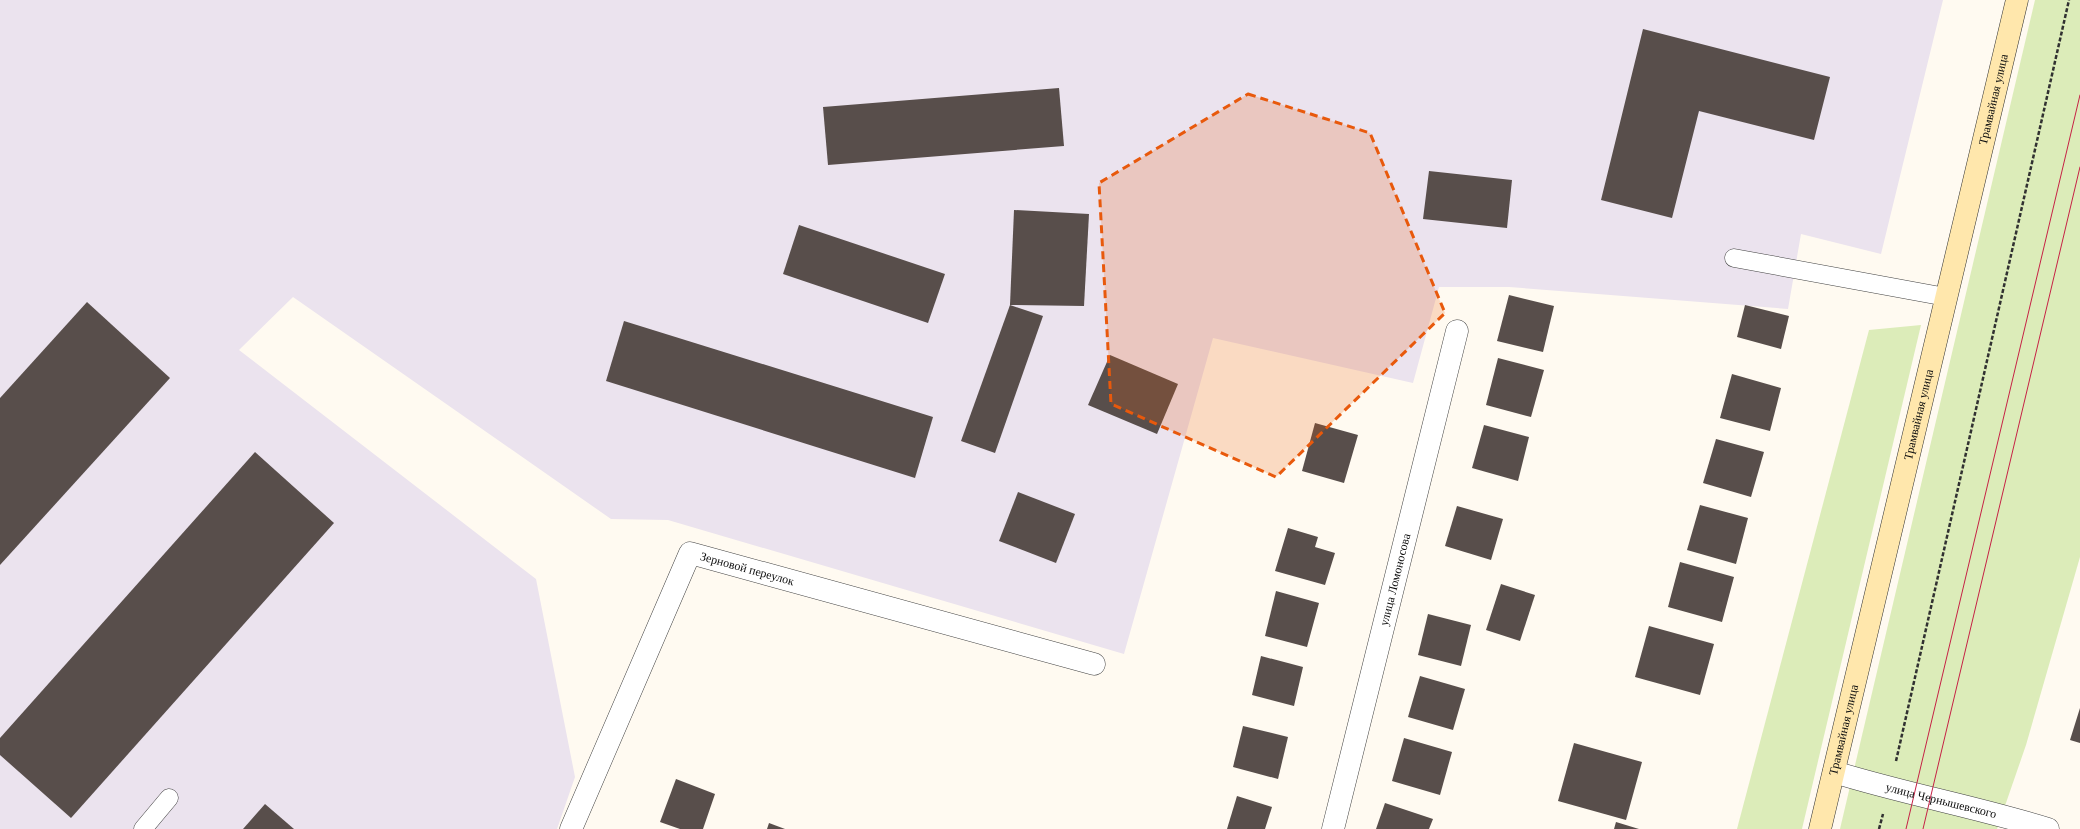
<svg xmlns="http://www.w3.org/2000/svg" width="2080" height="829" font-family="Georgia,serif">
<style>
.industrial{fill:#ebe3ee}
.green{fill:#dcecb9}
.building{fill:#584e4b}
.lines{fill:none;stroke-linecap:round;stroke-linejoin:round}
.service-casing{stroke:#424242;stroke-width:19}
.minor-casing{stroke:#424242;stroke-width:23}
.secondary-casing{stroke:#313131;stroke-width:23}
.path{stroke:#313131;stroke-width:2.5;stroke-dasharray:4 2;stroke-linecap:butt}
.service{stroke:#fff;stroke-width:18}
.minor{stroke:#fff;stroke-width:22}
.secondary{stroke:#ffe7ac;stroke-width:22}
.tram{stroke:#c62145;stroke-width:1}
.marked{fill:#e8590c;fill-opacity:0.2;stroke:#e8590c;stroke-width:3;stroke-dasharray:8 5;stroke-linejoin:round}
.labels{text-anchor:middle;stroke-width:4;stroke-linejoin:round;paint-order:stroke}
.street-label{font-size:12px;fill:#0f0f0f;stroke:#fff}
</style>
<rect width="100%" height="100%" fill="#fffaf1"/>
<path class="industrial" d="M0,0H1943L1881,254L1801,234L1788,309L1509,287H1439L1413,383L1213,338L1124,654L668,520L611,519L293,297L239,350L536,579L575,777L557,829H0Z"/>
<g class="green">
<path d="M2035,0H2080V557L2026,745L1997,829H1840Z"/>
<path d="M1921,325L1802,829H1737L1869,330Z"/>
</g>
<g class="building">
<path d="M1643,29L1830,77L1814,140L1699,111L1672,218L1601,200Z"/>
<path d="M1059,88L1064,146L828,165L823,107Z"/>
<path d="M1429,171L1512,180L1507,228L1423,219Z"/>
<path d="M1014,210L1089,214L1084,306L1010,305Z"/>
<path d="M799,225L945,274L928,323L783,274Z"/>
<path d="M1509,295L1554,306L1543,352L1497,341Z"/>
<path d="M87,302L170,378L0,565V398Z"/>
<path d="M1010,305L1043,316L995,453L961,441Z"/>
<path d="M1745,305L1789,316L1781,349L1737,337Z"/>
<path d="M624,321L933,417L915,478L606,381Z"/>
<path d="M1110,355L1178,384L1157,434L1088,405Z"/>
<path d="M1498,358L1544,370L1531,417L1486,405Z"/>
<path d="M1732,374L1781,388L1770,431L1720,418Z"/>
<path d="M1315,423L1358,435L1344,483L1302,471Z"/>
<path d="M1484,425L1529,437L1518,481L1472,468Z"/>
<path d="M1716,439L1764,452L1751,497L1703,483Z"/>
<path d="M255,452L334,523L71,818L0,755V738Z"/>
<path d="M1018,492L1075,514L1056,563L999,541Z"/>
<path d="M1700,505L1748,518L1736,564L1687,550Z"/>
<path d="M1457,506L1503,519L1491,560L1445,546Z"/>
<path d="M1288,528L1318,537L1315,547L1335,553L1325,585L1275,571Z"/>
<path d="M1680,562L1734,577L1722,622L1668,607Z"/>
<path d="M1501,584L1535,595L1520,641L1486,630Z"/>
<path d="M1276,591L1319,603L1307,647L1265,636Z"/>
<path d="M1428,614L1471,625L1461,666L1418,655Z"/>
<path d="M1649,626L1714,644L1700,695L1635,677Z"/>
<path d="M1261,656L1303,667L1294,706L1252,695Z"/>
<path d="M1420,676L1465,689L1453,730L1408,717Z"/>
<path d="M2080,708V743L2070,740Z"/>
<path d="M1243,726L1288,737L1278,779L1233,767Z"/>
<path d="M1404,738L1452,752L1440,795L1392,781Z"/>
<path d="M1574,743L1642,762L1626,820L1558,801Z"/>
<path d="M676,779L715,794L703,829H680L660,822Z"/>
<path d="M1237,796L1272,807L1265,829H1227Z"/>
<path d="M1385,803L1433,819L1429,829H1376Z"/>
<path d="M265,804L294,829H243Z"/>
<path d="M1616,822L1639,829H1614Z"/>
<path d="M769,823L785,829H767Z"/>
</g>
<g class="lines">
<defs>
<g id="service">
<path d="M1734,258L1946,297"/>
<path d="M143,829L169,798"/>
</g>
<g id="minor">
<path id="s1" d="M1834,772C1905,794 1977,807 2048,829"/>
<path id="s2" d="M571,829L690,553L1094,664"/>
<path id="s3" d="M1333,829L1457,331"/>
</g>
<g id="secondary">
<path id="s4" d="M1820,829L2017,0"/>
</g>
</defs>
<use href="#service" class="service-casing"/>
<use href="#minor" class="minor-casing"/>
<use href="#secondary" class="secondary-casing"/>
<g class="path">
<path d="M1896,761L2069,0"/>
<path d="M1879,829L1883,814"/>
</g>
<use href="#service" class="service"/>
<use href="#minor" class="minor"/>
<use href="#secondary" class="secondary"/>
<g class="tram">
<path d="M1906,829L2080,95"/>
<path d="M1923,829L2080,167"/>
</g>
</g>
<path class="marked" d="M1248,94L1370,133L1445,313L1276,477L1111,404L1099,183Z"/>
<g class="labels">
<g class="street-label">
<text dy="4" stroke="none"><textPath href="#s4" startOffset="750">Трамвайная улица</textPath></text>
<text dy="4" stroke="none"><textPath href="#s4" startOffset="426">Трамвайная улица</textPath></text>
<text dy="4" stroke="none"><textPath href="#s2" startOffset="360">Зерновой переулок</textPath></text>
<text dy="4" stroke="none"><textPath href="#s3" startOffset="257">улица Ломоносова</textPath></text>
<text dy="4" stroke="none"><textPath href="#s4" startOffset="102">Трамвайная улица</textPath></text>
<text dy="4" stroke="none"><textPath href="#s1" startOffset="111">улица Чернышевского</textPath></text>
</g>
</g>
</svg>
